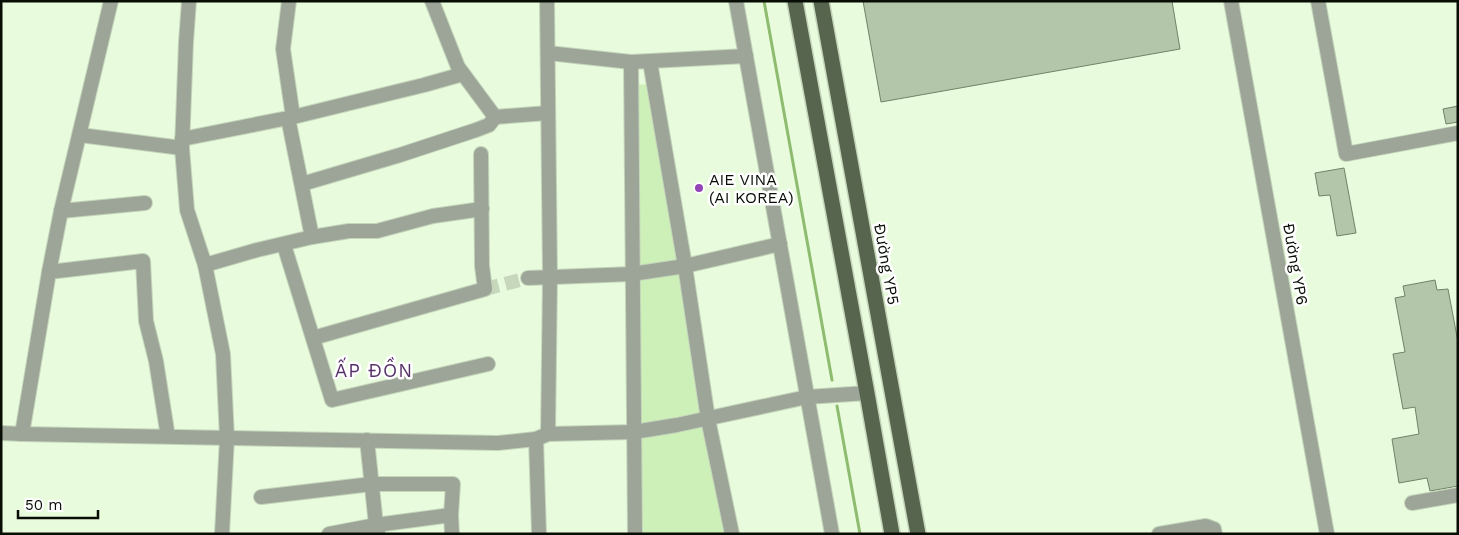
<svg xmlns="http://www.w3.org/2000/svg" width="1459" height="535" font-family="'Work Sans',sans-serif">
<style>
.green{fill:#cdf0b9}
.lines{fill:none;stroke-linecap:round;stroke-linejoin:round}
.stream{stroke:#8dbb6f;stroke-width:3}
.building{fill:#b4c6a9;stroke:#718267}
.minor-tunnel{stroke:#c6d7bc;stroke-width:14;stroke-dasharray:14 7;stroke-linecap:butt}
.minor-casing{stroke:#c4d5ba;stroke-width:16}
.major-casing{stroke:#c4d5ba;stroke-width:18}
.minor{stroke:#9da599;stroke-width:14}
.major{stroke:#57654f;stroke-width:15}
.poi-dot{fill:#9345b5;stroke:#fff;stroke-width:2}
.labels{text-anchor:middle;stroke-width:5;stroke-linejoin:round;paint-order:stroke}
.poi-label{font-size:16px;fill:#080e05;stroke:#fff;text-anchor:start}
.street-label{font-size:16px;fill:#080e05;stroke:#fff}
.quarter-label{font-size:19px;letter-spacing:1px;fill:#573169;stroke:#fff}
</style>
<rect width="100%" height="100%" fill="#e8fbdc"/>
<path class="green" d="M647,84L728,534H642L637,85Z"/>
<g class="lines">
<g class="stream">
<path d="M764,1L832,380"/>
<path d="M837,406L860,534"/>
</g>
</g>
<g class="building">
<path d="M863,1H1172L1180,49L881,102Z"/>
<path d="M1458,106V122L1446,124L1443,109Z"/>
<path d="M1344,168L1356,233L1337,236L1330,195L1319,196L1315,173Z"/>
<path d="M1435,280L1437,290L1448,289L1458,342V486L1430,491L1427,478L1399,483L1392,439L1419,434L1415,407L1403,409L1393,354L1405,352L1395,298L1405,296L1403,286Z"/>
</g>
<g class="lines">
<path class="minor-tunnel" d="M485,289L528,278"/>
<defs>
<g id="minor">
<path d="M189,1L186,42L182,148L187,210L205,265L223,354L227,438L222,534"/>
<path d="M432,1L458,67L495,117L548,113"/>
<path d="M547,1L550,277L548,434"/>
<path d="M736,1L832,534"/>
<path d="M1231,1L1327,534"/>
<path d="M1318,1L1346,154L1458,133"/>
<path d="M548,53L631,62L746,56"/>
<path d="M631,62L635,534"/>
<path d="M650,62L685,266L708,419L732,534"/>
<path d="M293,117L424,85L463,74"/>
<path d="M288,118L312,237"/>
<path d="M80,135L182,148"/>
<path d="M182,139L293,117L283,49L289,1"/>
<path d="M302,184L400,155L476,130L489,125L495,117"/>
<path d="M61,211L145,203"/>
<path d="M284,245L332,400L488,364"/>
<path d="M205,265L257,250L312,237L349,231H377L433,216L482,209"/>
<path d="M49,272L61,211L111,1"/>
<path d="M528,278L632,274L685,266L780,244"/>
<path d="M313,338L485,289L482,266L481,154"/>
<path d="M1,433L22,434"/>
<path d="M168,437L156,361L146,321L143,261L49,272L22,434L498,443L536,439L548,434L634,432L677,425L807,397L867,393"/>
<path d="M536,439L539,534"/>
<path d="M261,497L372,484H453L451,515"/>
<path d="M1412,503L1458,495"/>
<path d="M378,533L376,525L451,515L452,534"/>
<path d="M329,534L376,525L367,440"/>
<path d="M1159,534L1206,526L1214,529L1215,534"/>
</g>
<g id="major">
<path d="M795,1L867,393L892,534"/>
<path d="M821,1L918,534"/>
</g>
</defs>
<use href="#minor" class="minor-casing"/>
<use href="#major" class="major-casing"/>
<use href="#minor" class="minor"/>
<use href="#major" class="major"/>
</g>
<circle class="poi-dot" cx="699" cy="188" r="5"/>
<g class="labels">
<g class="poi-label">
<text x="709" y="185">AIE VINA<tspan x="709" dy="18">(AI KOREA)</tspan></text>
</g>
<g class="street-label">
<text transform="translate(887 264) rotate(80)" y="6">Đường YP5</text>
<text transform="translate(1296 264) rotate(80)" y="6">Đường YP6</text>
</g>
<g class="quarter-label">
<text x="374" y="377">ẤP ĐỒN</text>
</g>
</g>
<rect width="1459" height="535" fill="none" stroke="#080e05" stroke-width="5"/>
<path d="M18 510v8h80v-8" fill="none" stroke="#080e05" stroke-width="2.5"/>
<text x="25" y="510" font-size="15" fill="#080e05" stroke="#ffffff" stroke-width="4" paint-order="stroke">50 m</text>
</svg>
